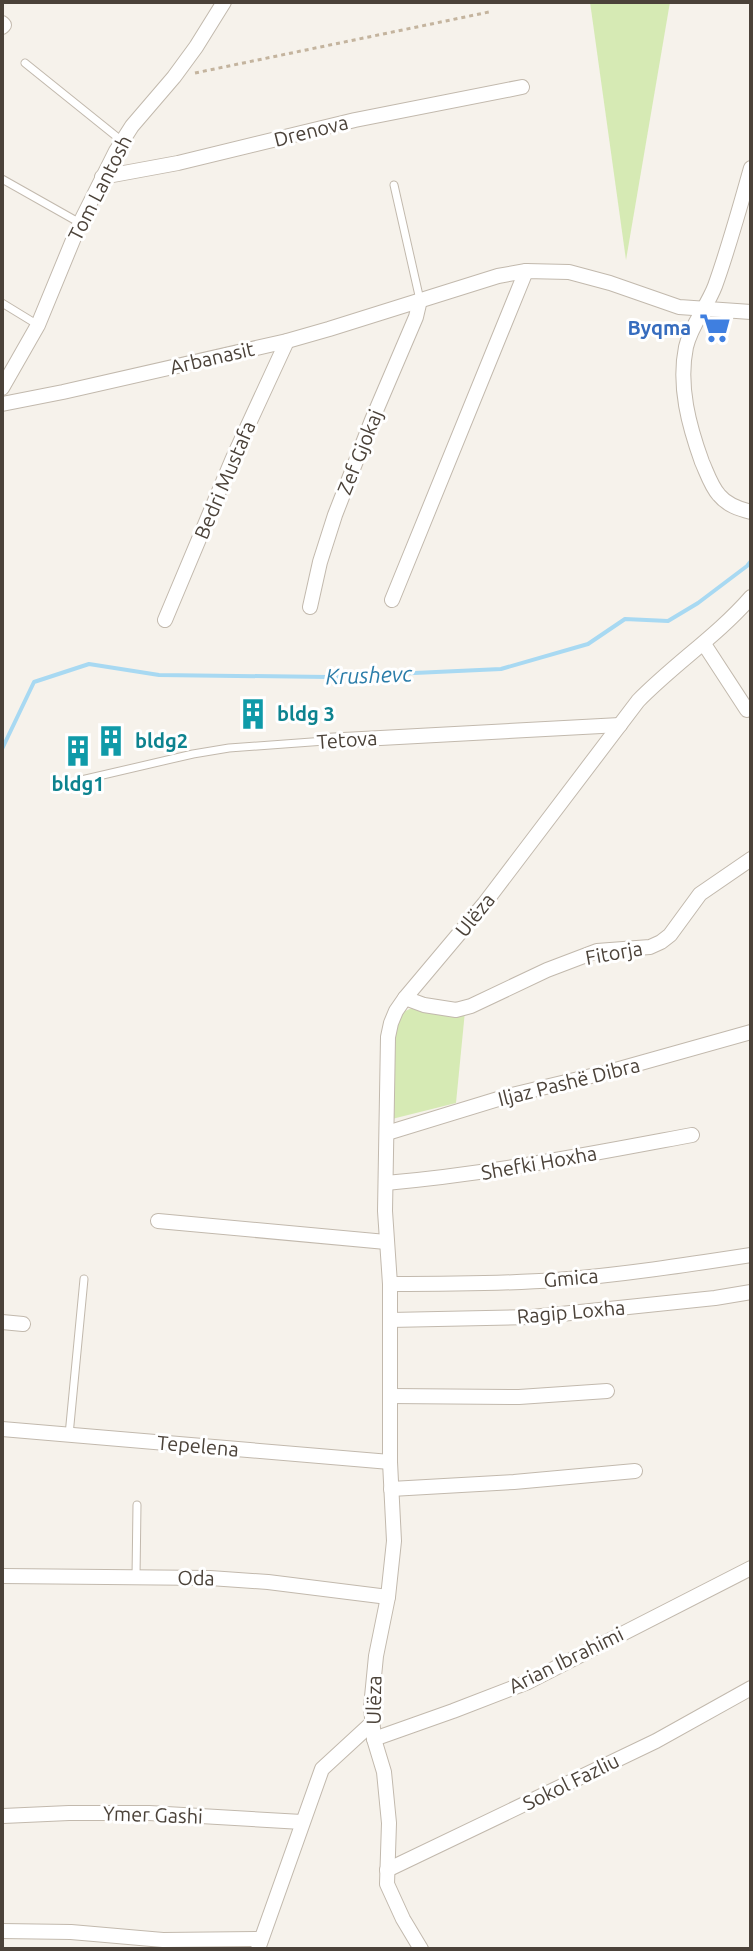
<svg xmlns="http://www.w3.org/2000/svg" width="753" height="1951" font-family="Ubuntu,sans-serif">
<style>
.green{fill:#d6eab4}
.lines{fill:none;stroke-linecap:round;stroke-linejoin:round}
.stream{stroke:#a8d9f2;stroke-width:4}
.lane-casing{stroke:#c2b9ad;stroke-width:9}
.street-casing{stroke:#c2b9ad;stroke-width:16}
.path{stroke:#c4b49e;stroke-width:3;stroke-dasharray:4 4;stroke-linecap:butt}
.lane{stroke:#fff;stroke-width:7}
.street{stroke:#fff;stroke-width:14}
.labels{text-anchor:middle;stroke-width:6;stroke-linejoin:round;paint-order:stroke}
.street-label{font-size:20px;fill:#4b4239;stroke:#fff}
.shop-label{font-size:20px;font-weight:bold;fill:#366cbe;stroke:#fff;text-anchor:end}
.culture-label{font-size:20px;font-weight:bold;fill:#0d838f;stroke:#fff;text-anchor:start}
.water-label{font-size:22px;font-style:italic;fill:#2b7da9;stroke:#fff}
</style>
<rect width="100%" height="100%" fill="#f6f2eb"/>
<g class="green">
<path d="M590,2H670L626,260Z"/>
<path d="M416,1006L465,1011L456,1103L392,1119L390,1052L399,1014Z"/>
</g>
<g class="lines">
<path class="stream" d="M2,749L34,682L89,664L159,675L328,677L501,669L588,644L625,619L668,621L698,603L747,566L751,561"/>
<defs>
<g id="lane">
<path d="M25,63L122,141"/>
<path d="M2,179L80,223"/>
<path d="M394,185L420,300"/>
<path d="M2,303L38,325"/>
<path d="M77,781L193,754L229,748L325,741"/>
<path d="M69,1435L84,1279"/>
<path d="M136,1577L137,1505"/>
</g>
<g id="street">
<path d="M2,23L4,25L2,27"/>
<path d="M751,168C740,207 729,247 715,286C707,307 691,325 686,347C678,386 689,426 702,462C707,473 711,486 719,495C727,505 739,509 751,512"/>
<path d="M102,177L178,163L355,120L522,87"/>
<path d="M2,388L38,325L80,223L116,151L132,126L174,77L196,47L224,2"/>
<path d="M2,404L63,392L287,341L329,329L498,276L526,271L569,272L610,283L679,307L751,312"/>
<path d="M392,600L526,271"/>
<path d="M310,607L320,562L335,515L372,420L416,317L420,300"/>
<path d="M165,620L233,458L287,341"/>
<path d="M704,644L747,710"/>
<path d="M325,741L620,725"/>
<path d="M405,998L424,1005L456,1010L471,1006L547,970L597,951L650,947L661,942L670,935L700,894L751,859"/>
<path d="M387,1133L508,1096L612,1071L751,1032"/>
<path d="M386,1183C489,1174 590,1154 692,1135"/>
<path d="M158,1221L386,1242"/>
<path d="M390,1284C445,1284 500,1284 556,1280C621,1275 686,1265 751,1255"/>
<path d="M390,1320L532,1317L715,1298L751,1292"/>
<path d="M2,1322L23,1324"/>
<path d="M391,1396L519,1397L607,1391"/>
<path d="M2,1429L390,1462"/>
<path d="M391,1489L514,1482L635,1471"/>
<path d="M2,1576L210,1578L268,1582L388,1597"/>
<path d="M374,1739L453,1711L528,1682L751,1568"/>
<path d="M3,1816L69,1813H149L302,1822"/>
<path d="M387,1870L656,1741L751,1688"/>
<path d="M2,1931L71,1932L163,1940L261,1939"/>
<path d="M258,1949L322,1769L372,1723"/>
<path d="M421,1949L403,1919L387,1884L389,1823L384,1772L374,1739L371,1707L376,1656L388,1597L394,1541L390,1462V1284L385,1211L388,1037L391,1023L396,1011L405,998L484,904L638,701C674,664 717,636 751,597"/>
</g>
</defs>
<use href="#lane" class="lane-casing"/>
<use href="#street" class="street-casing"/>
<path class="path" d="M195,73L489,12"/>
<use href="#lane" class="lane"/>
<use href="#street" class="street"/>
</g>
<defs>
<symbol id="supermarket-bare" viewBox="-9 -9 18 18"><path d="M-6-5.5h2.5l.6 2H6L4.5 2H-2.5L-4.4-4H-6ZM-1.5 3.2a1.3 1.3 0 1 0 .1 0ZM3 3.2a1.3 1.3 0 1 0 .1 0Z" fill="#3f7fe0" stroke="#fff" stroke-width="2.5" paint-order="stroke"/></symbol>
<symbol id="building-bare" viewBox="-9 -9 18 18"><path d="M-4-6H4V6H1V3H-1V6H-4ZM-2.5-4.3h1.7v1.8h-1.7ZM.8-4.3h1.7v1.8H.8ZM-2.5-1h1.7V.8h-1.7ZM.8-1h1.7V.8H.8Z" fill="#0f9aa8" stroke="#fff" stroke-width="2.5" paint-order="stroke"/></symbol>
</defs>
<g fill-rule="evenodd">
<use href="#supermarket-bare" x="693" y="306" width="44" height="44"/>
<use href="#building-bare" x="231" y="692" width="44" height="44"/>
<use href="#building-bare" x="89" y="719" width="44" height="44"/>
<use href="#building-bare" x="56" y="729" width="44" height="44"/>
</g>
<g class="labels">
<g class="street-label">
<text transform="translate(311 131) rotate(-14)" y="7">Drenova</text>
<text transform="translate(100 188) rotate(-63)" y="7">Tom Lantosh</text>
<text transform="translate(212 358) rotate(-13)" y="7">Arbanasit</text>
<text transform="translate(360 452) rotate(-68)" y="7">Zef Gjokaj</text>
<text transform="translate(225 480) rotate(-67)" y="7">Bedri Mustafa</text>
<text transform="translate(347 740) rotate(-4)" y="7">Tetova</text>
<text transform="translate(475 915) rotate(-51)" y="7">Ulëza</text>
<text transform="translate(614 953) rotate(-10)" y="7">Fitorja</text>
<text transform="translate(569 1082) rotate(-14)" y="7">Iljaz Pashë Dibra</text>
<text transform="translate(539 1163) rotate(-10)" y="7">Shefki Hoxha</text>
<text transform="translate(571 1278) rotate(-5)" y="7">Gmica</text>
<text transform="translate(571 1312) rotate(-5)" y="7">Ragip Loxha</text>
<text transform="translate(198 1446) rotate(5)" y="7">Tepelena</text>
<text transform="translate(196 1578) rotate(1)" y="7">Oda</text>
<text transform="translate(566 1660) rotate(-26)" y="7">Arian Ibrahimi</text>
<text transform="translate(374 1700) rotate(-89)" y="7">Ulëza</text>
<text transform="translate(571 1782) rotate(-26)" y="7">Sokol Fazliu</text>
<text transform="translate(153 1815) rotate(2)" y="7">Ymer Gashi</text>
</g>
<g class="shop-label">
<text x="691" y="335">Byqma</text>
</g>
<g class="culture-label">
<text x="277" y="721">bldg 3</text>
<text x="135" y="748">bldg2</text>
<text x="78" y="791" text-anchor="middle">bldg1</text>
</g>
<g class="water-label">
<text transform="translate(369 675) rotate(-2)" y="8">Krushevc</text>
</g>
</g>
<rect width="753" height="1951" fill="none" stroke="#4b4239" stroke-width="8"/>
</svg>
